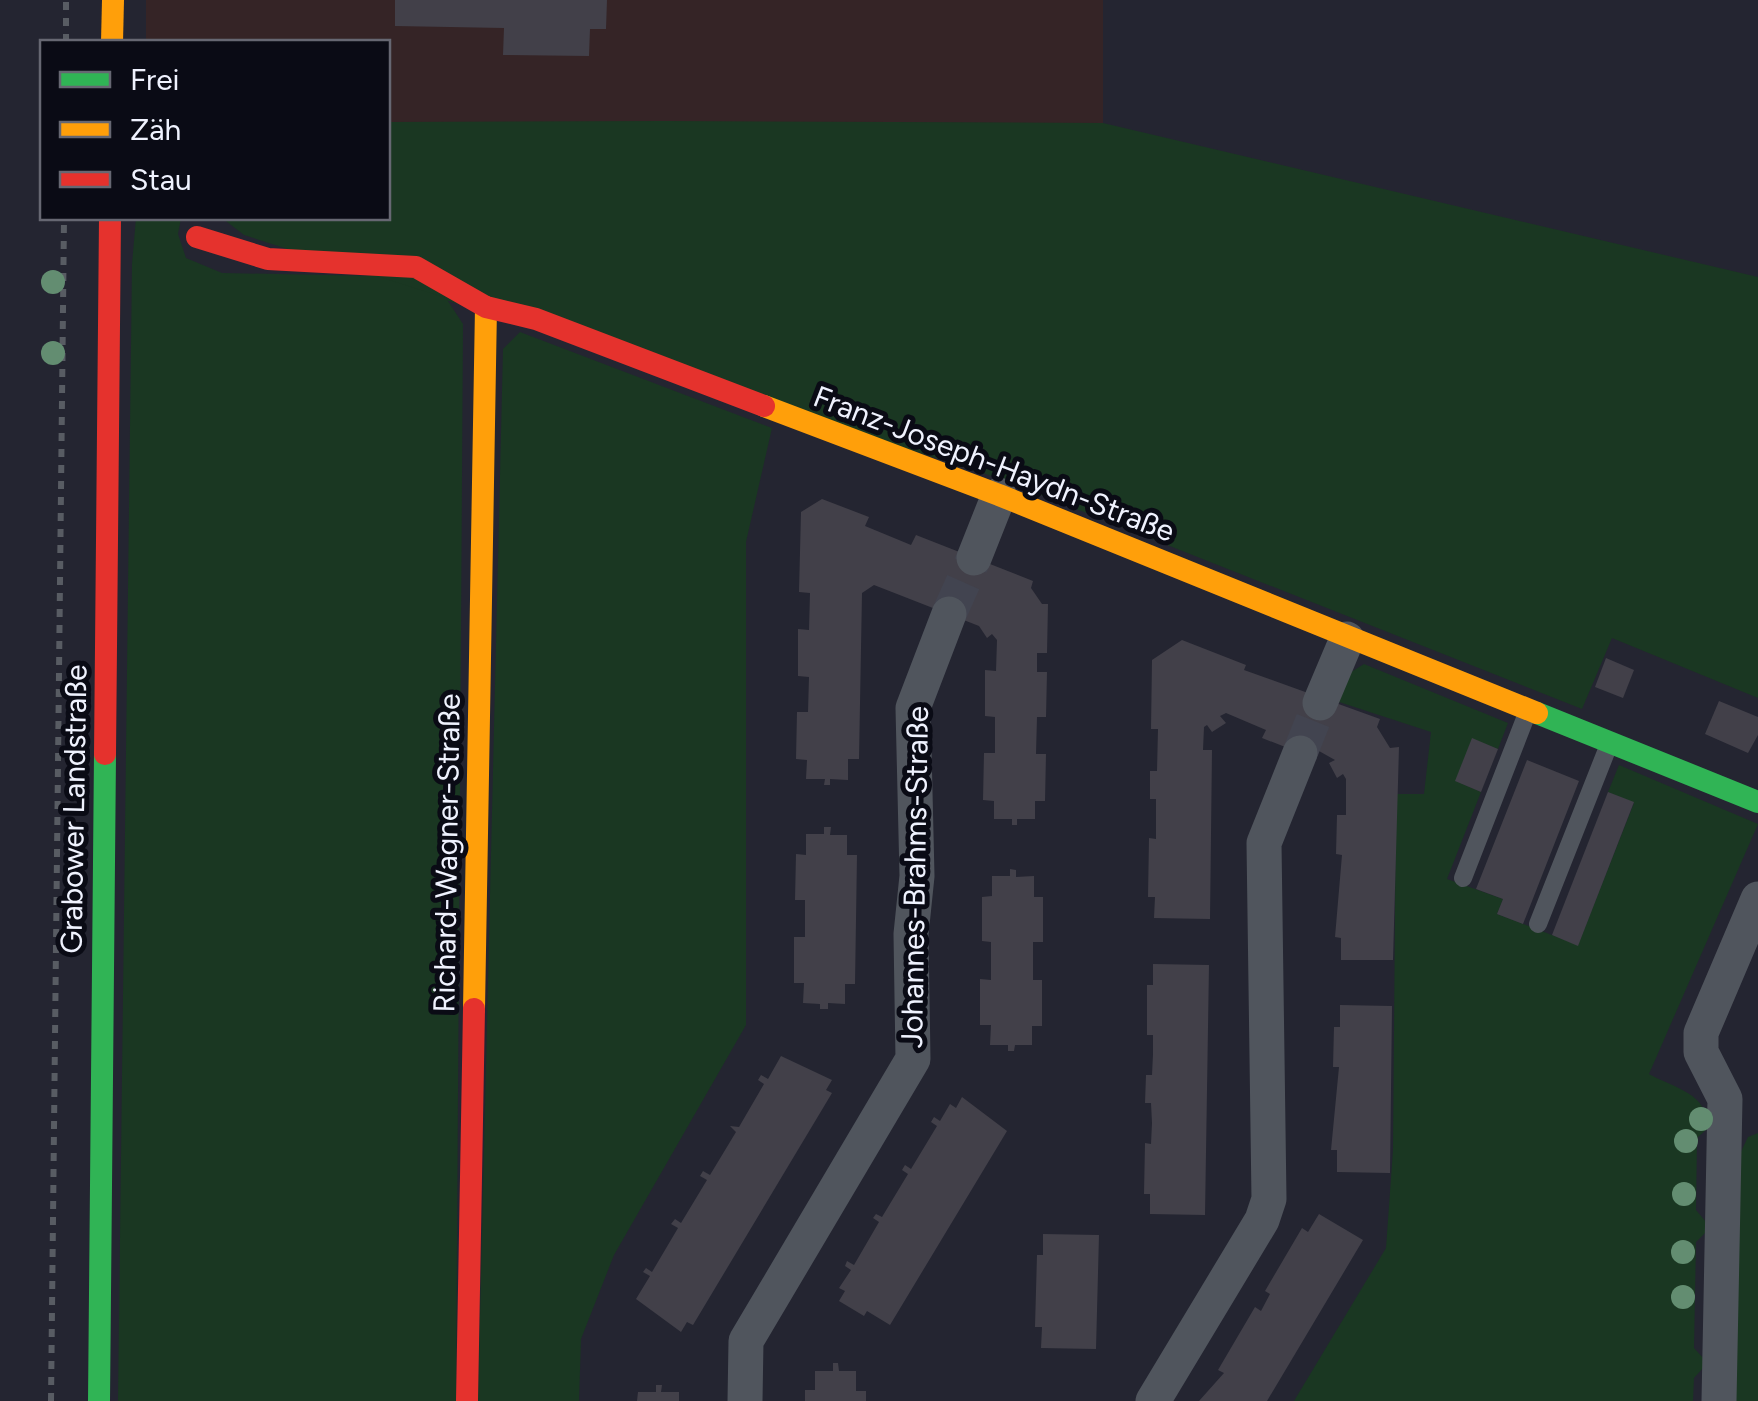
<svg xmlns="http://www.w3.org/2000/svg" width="1758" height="1401" font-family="Figtree,sans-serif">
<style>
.commercial{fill:#352426}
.green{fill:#1a3722}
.building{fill:#424049}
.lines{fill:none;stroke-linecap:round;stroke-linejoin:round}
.street-tunnel{stroke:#424450;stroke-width:35;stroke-dasharray:35 18;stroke-linecap:butt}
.path{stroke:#585c63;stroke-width:6;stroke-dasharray:8 8;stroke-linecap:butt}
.lane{stroke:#50555d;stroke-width:18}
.street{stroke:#50555d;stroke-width:35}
.fast{stroke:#30b455;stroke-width:22}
.slow{stroke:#ff9f0a;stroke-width:22}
.jam{stroke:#e5322d;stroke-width:22}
.tree{fill:#638d71}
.labels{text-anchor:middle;stroke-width:10;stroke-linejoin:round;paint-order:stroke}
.street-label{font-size:30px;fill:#eff2fe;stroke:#0a0b15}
</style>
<rect width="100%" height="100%" fill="#242531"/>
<path class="commercial" d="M146,0H1103V123L388,122V42H146Z"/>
<g class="green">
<path d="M665,121L1103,123L1758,277V698L1612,638L1582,709L998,478L244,235L222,218H388V122Z"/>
<path d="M136,218H181L178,234L186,258L222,273L377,276L446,298L463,324L456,1401H118L132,264Z"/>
<path d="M520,332L772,428L746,542V1025L614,1255L581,1339L579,1401H478L503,349Z"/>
<path d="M1364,664L1508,723L1498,749L1472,739L1456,781L1481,792L1447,879L1503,899L1497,914L1578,945L1634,803L1608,792L1619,765L1758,824L1649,1074C1676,1089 1708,1093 1708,1128L1697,1138L1696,1210L1706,1222L1707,1231L1696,1242L1694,1348L1704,1359V1367L1694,1378L1693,1401H1294L1386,1248L1393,1150L1396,794H1424L1431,732L1336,701L1348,674Z"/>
<path d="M1758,1133V1401H1732L1736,1162L1748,1137Z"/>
</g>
<g class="building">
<path d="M395,0H607L606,29H590L589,56L503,55L504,28L395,26Z"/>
<path d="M822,499L869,517L865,526L911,545L916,535L1033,581L1031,588L1042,604H1048L1047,653H1037V672H1047L1046,717H1037L1036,754H1046L1045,801H1035V819H1017V825H1012V819H994V801L983,800L984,753H995V717L985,716V670L996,671L997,640L992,634L987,638L979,626L874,585L862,593L859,759H848V780L830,779V785H824L825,779H806L807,760L796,759L797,712H808L809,677L798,676V629L809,630L810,593L799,592L801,512Z"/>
<path d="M1182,640L1246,665L1244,670L1380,719L1377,727L1390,748L1399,747L1393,960H1341V938L1335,937L1342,855L1336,854L1337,815H1346V779L1343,774L1337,778L1329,763L1335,760L1319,751L1316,759L1262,738L1266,730L1226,713L1220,716L1226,723L1212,732L1207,725L1204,727L1203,750H1212L1210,919L1154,918L1155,897H1148L1149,838L1156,839V799H1150V771H1157L1158,729H1151L1152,660Z"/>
<path d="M1606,658L1634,670L1623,698L1595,687Z"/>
<path d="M1719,701L1758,717V735L1748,753L1705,734Z"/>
<path d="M1472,738L1498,749L1481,792L1455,781Z"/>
<path d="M1527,760L1579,781L1523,924L1497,914L1503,899L1476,889Z"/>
<path d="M1608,792L1634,802L1578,946L1552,935Z"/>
<path d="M824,827H831L830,835H847V855H857L855,984H845V1004L828,1003V1009H820V1004L803,1003L804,983H794V937H805V900H795L796,854L806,855V834H824Z"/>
<path d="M1010,869L1016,870V877L1034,876V897H1043V942H1033V980H1042V1026H1032V1045H1015L1014,1051H1008V1045H990L991,1025H980V979L991,980V942L982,941V897L992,896V876H1010Z"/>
<path d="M1153,964L1209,965L1205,1215L1150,1214V1194H1144L1145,1143L1151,1144L1152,1123L1151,1103H1145L1146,1075H1152L1153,1054V1035H1147V985H1153Z"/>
<path d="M1340,1005L1392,1006L1390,1173L1337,1172V1150H1331L1339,1067H1333L1334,1027H1340Z"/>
<path d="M781,1056L832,1080L826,1090L832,1093L693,1325L687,1322L681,1332L636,1299L650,1276L643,1272L646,1268L652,1272L678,1228L671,1224L675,1219L681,1223L707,1180L700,1176L703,1171L710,1175L736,1132L730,1126L739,1127L764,1084L758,1080L761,1075L768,1079Z"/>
<path d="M962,1097L1007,1131L890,1325L867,1311L864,1316L839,1301L845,1291L839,1288L851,1270L845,1266L847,1261L854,1265L879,1222L873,1218L876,1214L882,1217L908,1174L902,1170L905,1165L911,1169L937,1126L931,1122L934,1117L940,1121L950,1104L956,1108Z"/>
<path d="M1319,1214L1363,1240L1267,1401H1199L1224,1373L1218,1370L1255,1307L1261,1311L1270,1294L1265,1291L1302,1228L1308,1232Z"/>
<path d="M1043,1234L1099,1235L1096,1349L1041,1348L1042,1327H1035L1037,1255H1043Z"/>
<path d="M833,1363H838L839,1371H856V1391H866V1401H805V1390H815V1371H833Z"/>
<path d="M656,1385H662L661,1392H679V1401H637L638,1392H656Z"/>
</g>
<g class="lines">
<g class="street-tunnel">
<path d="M949,614L974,558"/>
<path d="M1300,753L1320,703"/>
</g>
<g class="path">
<path d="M66,42V0"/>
<path d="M51,1401L64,218"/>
</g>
<g class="lane">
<path d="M1463,878L1528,711"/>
<path d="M1538,924L1608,747"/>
</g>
<g class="street">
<path d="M974,558L999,495"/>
<path d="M1320,703L1347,639"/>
<path d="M745,1401L746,1341L913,1059L911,934L917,876L913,708L949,614"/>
<path d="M1153,1401L1262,1220L1269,1199L1264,843L1300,753"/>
<path d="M1719,1401L1725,1099L1701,1052V1033L1758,899"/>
</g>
<g class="fast">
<path d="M1537,713L1758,802"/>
<path d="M99,1401L105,754"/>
</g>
<g class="slow">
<path d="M112,42L113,0"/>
<path d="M764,406L999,495L1537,713"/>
<path d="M474,1009L486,307"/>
</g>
<g class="jam">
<path d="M197,237L268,259L416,267L486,307L536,319L764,406"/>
<path d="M105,754L110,218"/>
<path d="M467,1401L474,1009"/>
</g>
</g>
<g class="tree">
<circle cx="53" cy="282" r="12"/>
<circle cx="53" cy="353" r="12"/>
<circle cx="1701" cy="1119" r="12"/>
<circle cx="1686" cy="1141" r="12"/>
<circle cx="1684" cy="1194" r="12"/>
<circle cx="1683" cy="1252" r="12"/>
<circle cx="1683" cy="1297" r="12"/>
</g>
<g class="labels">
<g class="street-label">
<text transform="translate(994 464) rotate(21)" y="10">Franz-Joseph-Haydn-Straße</text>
<text transform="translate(74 809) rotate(-89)" y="10">Grabower Landstraße</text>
<text transform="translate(447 853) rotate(-89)" y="10">Richard-Wagner-Straße</text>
<text transform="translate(915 877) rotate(-89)" y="10">Johannes-Brahms-Straße</text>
</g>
</g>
<rect x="40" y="40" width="350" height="180" fill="#0a0b15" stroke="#666772" stroke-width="2.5"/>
<rect x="60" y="72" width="50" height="15" fill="#30b455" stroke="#666772" stroke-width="2.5"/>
<text x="130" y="90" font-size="30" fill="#eff2fe">Frei</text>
<rect x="60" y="122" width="50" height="15" fill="#ff9f0a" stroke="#666772" stroke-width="2.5"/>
<text x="130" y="140" font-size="30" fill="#eff2fe">Zäh</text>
<rect x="60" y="172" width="50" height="15" fill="#e5322d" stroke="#666772" stroke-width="2.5"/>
<text x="130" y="190" font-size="30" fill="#eff2fe">Stau</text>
</svg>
